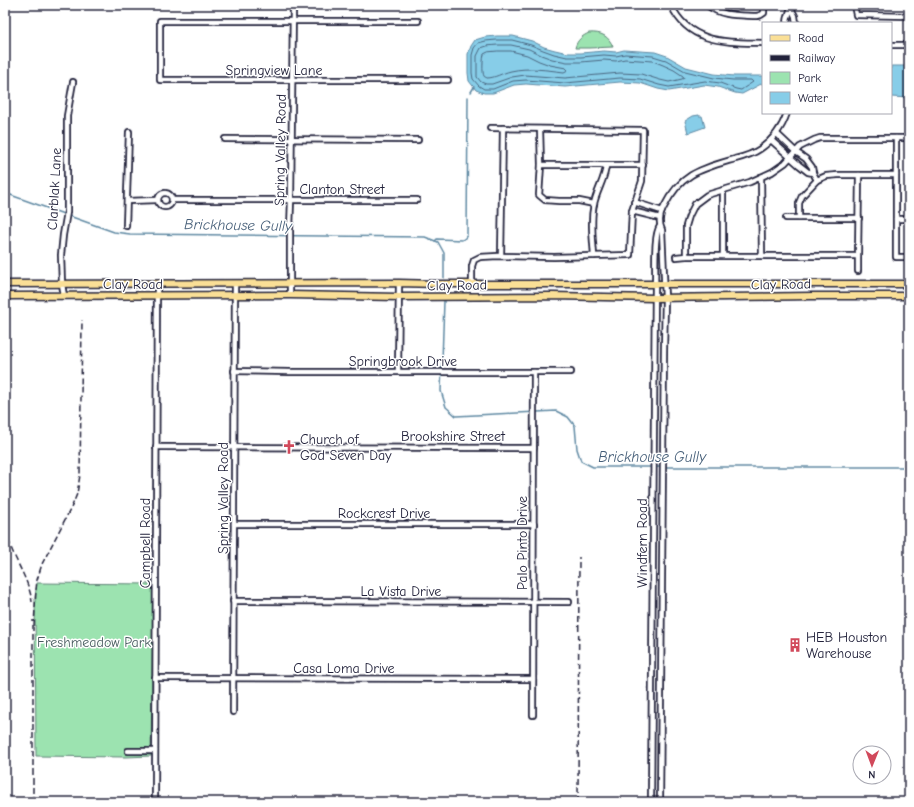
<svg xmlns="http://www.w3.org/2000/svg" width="914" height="807" font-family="'Comic Neue',sans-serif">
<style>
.green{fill:#9ce3b0;stroke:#5f8276}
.water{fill:#87cde8;stroke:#5f89a3}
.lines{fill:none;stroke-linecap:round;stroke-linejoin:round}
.shore{stroke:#4a6680;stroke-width:1}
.stream{stroke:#5f89a3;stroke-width:1.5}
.minor-casing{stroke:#22223b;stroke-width:8}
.major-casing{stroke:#22223b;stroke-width:9}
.minor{stroke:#fff;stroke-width:4.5}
.major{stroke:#fadf96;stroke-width:6}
.rail{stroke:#22223b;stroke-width:1.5;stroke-dasharray:6 3;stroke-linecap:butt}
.labels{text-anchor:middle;stroke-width:3;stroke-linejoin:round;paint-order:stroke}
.street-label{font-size:14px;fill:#22223b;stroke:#fff}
.poi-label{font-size:14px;fill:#22223b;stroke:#fff;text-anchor:start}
.park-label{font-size:14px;fill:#475c5e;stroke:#fff}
.water-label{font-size:15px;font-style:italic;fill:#455e78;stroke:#fff}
</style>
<rect width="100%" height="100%" fill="#fff"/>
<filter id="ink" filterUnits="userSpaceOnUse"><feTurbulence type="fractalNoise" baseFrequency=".025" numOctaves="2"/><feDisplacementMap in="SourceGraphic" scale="8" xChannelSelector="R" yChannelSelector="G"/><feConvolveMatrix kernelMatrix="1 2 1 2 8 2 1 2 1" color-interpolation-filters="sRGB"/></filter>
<g filter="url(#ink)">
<g class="green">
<path d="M589,33C601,32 609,36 613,47L590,48H575C577,40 582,36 589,33Z"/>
<path d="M37,583L153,584L151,756L126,757L36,756L35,597Z"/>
</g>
<g class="water">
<path d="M497,36H513L532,41L544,47L555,50L568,53H581L604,51L616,52L624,50L655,52L667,56L686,67L714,74L734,76H763V83L742,94L735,93L718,87L704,85L669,91L658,89L640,83L620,82L565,87L526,84L514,85L493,93H484L476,90L469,81L468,73V54L471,46L475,40L485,37Z"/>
<path d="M891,66H909V98L891,97Z"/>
<path d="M699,115V116H702L705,127L688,133L685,121L693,116Z"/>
</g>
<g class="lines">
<g class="shore">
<path d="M497,40H512L531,45L543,50L554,54L567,57H581L604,55L616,56L625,54L653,56L666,60L685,71L714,78L733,80H751L753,82L741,90L736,89L720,83L705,81L669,87L659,85L640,79L620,78L565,83L526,80L513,81L493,89H484L479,86L473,79L472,73V55L474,48L478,43L486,41Z"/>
<path d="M498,45H511L529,49L541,55L552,59L567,62H581L604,60L616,61L625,59L653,61L663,65L674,70L683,76L684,78L682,79L669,82L660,80L641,74L620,73L565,78L525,75L512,77L492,84H486L481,82L477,77V56L481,48L487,46Z"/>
<path d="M498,51H511L527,55L539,61L550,65L566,68L568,70L564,72C547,70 528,67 511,71C502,73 495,78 487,78C486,77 484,77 484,76C482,73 483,57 484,54L488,52Z"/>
</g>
<g class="stream">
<path d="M471,92L474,87"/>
<path d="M5,193L114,232L130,234L425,237L438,242L444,253V278"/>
<path d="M435,241L437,239L462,240L465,238L467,235L468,97"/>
<path d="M444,301L441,391L446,407L456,416L556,411L568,417L575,426L577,449L581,461L593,467H661"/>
<path d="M665,467H909"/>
</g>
<defs>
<g id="minor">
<path d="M636,5L642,6L652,5"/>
<path d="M671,5C689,44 726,42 763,43"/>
<path d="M707,5C722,17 739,15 757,16L761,15L764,13V5"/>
<path d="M854,5L856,15L909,16"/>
<path d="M791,8L795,16L796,23"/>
<path d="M418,21H160V80H448"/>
<path d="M787,23C787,16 791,11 791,5"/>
<path d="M891,45H909"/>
<path d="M540,129L541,165L539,195L545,200L559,201H579L594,204"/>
<path d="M777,134L796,152L806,159L812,167L813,173L817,180"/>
<path d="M896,138V257H909"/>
<path d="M225,139L418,140"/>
<path d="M771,140L799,165L808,172L813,173"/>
<path d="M541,165H643"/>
<path d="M761,177L762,256"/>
<path d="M723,190V256"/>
<circle cx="165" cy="200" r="7"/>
<path d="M172,200H417"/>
<path d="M127,201L158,200"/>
<path d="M634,202L662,211"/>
<path d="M632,211L660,218"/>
<path d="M786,218H859"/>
<path d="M799,218V203L802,196L817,180L826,176L838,175H896"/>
<path d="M896,219H909"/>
<path d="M126,226L129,132"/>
<path d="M501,256L503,128"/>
<path d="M594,256C593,239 590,221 594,204C596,192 606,177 606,165"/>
<path d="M686,256H858V271"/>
<path d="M858,256L859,175"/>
<path d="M676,257L686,256V226L689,216L695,204L707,195L750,182L772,172L785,163L800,147L814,140L820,138H909"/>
<path d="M472,284V266L474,260L480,257L498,256L554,257L630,255L632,211L642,181L643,130L490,128"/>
<path d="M290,295V229L291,200L293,5"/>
<path d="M64,296L62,284L61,255L63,235L67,212V116L73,82"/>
<path d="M234,371L289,372H571"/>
<path d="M398,371L399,283"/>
<path d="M156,447L534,448"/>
<path d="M234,524H534"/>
<path d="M233,601L569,602"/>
<path d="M155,678L533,679"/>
<path d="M233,712L235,284"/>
<path d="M533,715L534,372"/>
<path d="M128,751H155"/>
<path d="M155,802L157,284"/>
<path d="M651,802L655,284C656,271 653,236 660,226"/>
<path d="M660,802L663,460L664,351L665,298L662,230C658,222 660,214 664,207C681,173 701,169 735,159C743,157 753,154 760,149C773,140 782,128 787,113"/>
</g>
<g id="major">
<path d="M5,284L399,283L438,284H909"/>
<path d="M5,296L290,295L399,297L553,296L655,298L812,296H909"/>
</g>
</defs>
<use href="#minor" class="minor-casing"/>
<use href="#major" class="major-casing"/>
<use href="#minor" class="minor"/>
<use href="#major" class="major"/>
<g class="rail">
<path d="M5,395V307"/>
<path d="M5,522C6,526 6,530 7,534C12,558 29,578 32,602"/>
<path d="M34,626L36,590L37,580L42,564L72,506L77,494L80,475L82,320"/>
<path d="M33,802V620"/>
<path d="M578,802L579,557"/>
</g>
</g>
</g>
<defs>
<symbol id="church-bare" viewBox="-9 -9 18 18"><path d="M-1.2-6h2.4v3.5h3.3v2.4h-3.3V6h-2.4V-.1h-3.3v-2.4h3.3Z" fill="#d1495b" stroke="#fff" stroke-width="2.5" paint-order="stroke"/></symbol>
<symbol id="building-bare" viewBox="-9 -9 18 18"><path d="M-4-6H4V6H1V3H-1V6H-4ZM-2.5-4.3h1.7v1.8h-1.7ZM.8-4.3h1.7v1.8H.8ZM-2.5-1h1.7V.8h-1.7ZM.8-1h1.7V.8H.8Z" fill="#d1495b" stroke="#fff" stroke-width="2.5" paint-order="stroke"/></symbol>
</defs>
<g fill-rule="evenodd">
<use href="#church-bare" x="279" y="437" width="20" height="20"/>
<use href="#building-bare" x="785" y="635" width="20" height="20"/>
</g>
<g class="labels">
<g class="street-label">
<text x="274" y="75">Springview Lane</text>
<text transform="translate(280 150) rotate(-89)" y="5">Spring Valley Road</text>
<text transform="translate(54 189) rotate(-87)" y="5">Clarblak Lane</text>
<text x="342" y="194">Clanton Street</text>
<text x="133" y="289">Clay Road</text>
<text transform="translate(781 284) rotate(-1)" y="5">Clay Road</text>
<text transform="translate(457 285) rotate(-1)" y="5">Clay Road</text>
<text x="403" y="366">Springbrook Drive</text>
<text x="453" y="441">Brookshire Street</text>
<text transform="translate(223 498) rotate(-90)" y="5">Spring Valley Road</text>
<text x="384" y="518">Rockcrest Drive</text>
<text transform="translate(145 543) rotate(-90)" y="5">Campbell Road</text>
<text transform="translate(522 543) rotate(-90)" y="5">Palo Pinto Drive</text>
<text transform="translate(642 543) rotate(-90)" y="5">Windfern Road</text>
<text x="401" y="596">La Vista Drive</text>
<text x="344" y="673">Casa Loma Drive</text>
</g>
<g class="poi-label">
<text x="300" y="444">Church of<tspan x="300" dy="16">God Seven Day</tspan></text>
<text x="806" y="642">HEB Houston<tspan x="806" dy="16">Warehouse</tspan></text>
</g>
<g class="park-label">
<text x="94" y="647">Freshmeadow Park</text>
</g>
<g class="water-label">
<text transform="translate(238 225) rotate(1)" y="5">Brickhouse Gully</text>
<text x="652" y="462">Brickhouse Gully</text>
</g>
</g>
<rect width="914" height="807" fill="none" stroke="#fff" stroke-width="20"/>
<rect x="10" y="10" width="894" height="787" fill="none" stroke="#22223b" stroke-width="1.5" filter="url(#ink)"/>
<rect x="762" y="22" width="130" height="92" fill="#ffffff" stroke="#a7a7b1"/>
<rect x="770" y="35" width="20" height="6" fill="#fadf96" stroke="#a7a7b1"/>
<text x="798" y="42" font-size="12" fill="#22223b">Road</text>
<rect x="770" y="55" width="20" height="6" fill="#22223b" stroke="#a7a7b1"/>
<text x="798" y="62" font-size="12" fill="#22223b">Railway</text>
<rect x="770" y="72" width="20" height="12" fill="#9ce3b0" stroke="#a7a7b1"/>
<text x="798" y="82" font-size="12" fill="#22223b">Park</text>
<rect x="770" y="92" width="20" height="12" fill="#87cde8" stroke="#a7a7b1"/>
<text x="798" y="102" font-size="12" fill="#22223b">Water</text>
<g transform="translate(872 765) rotate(181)"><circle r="19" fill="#ffffff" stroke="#a7a7b1"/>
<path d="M0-3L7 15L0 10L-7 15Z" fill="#d1495b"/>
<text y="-6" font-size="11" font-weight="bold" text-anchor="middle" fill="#22223b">N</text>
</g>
</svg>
